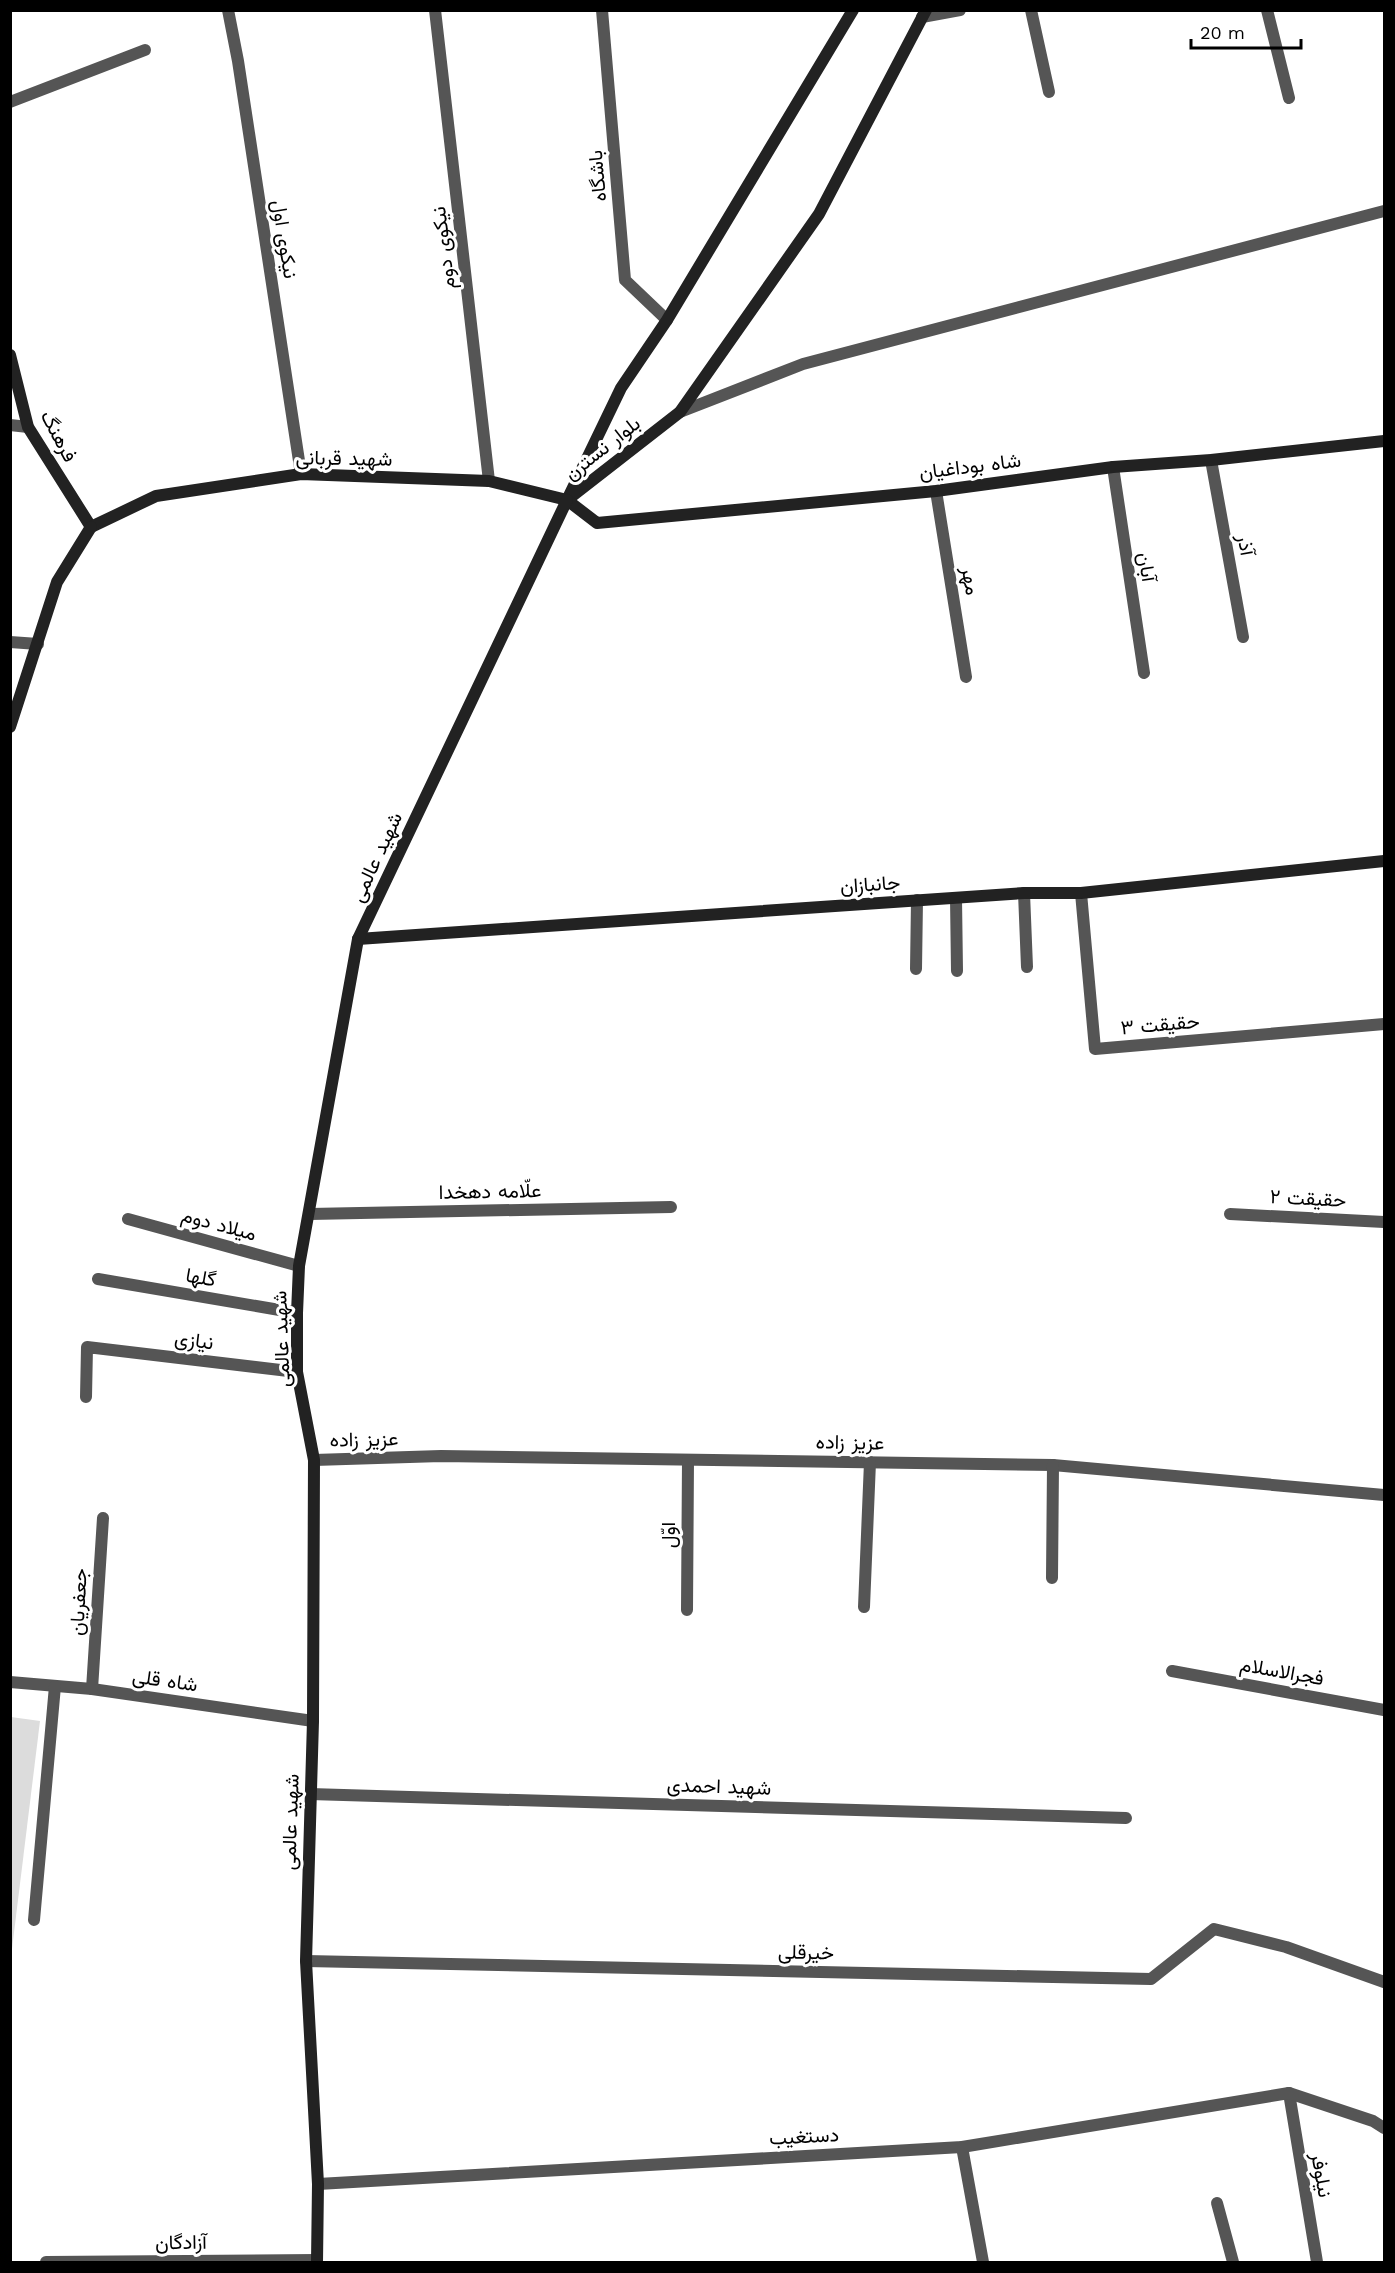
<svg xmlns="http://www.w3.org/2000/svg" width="1395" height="2273" font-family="'Work Sans',Vazirmatn,sans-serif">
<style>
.green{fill:#dcdcdc}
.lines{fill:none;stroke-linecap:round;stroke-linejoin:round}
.lane{stroke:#555;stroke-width:12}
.street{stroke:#555;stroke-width:12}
.secondary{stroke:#222;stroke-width:12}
.labels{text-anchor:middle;stroke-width:6;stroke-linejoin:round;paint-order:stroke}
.street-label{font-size:20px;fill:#000;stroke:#fff}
</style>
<rect width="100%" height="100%" fill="#fff"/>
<path class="green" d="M11,1717L40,1721L11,1957L10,1717Z"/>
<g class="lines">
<path class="lane" d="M680,412L803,364L1384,211"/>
<g class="street">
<path d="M228,10L238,61L301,474"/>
<path d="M435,10L489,481"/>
<path d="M602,10L625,280L667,320"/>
<path d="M1031,10L1049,92"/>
<path d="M1267,10L1289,98"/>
<path d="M922,17L960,10"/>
<path d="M10,102L145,50"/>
<path d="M10,425L28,427"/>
<path d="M1211,460L1243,637"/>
<path d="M1113,467L1144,673"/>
<path d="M936,491L966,677"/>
<path d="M10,642L38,644"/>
<path d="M1024,893L1027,967"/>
<path d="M1081,893L1095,1049L1384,1024"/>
<path d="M956,898L957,971"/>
<path d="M916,969L917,900"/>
<path d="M310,1214L671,1207"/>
<path d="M1230,1214L1384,1222"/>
<path d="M128,1219L299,1266"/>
<path d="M98,1279L297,1313"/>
<path d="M86,1397L87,1347L297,1372"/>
<path d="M314,1460L441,1456L1053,1465L1384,1495"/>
<path d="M1052,1578L1053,1465"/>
<path d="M864,1607L870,1462"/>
<path d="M687,1610L688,1460"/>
<path d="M1172,1671L1384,1710"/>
<path d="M10,1682L92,1689L313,1721"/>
<path d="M92,1689L103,1518"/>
<path d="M310,1794L1126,1818"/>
<path d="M34,1920L55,1686"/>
<path d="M306,1961L1151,1979L1214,1929L1286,1947L1384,1982"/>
<path d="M1289,2093L1317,2262"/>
<path d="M962,2147L983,2262"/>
<path d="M318,2184L962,2147L1289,2093L1373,2121L1384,2128"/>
<path d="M1217,2203L1233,2262"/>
<path d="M46,2262L317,2260"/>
</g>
<g class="secondary">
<path d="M853,10L667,320L621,388L567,500L680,412L819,214L926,10"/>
<path d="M10,355L28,427L91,527"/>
<path d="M91,527L156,496L301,474L489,481L567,500L597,523L936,491L1113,467L1211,460L1384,441"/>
<path d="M10,727L57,582L91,527"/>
<path d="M358,939L1024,893H1081L1384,861"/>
<path d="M317,2262L318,2184L306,1961L313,1721L314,1460L297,1372V1313L299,1266L358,939L567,500"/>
</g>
</g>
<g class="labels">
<g class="street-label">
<text transform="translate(597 176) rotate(-95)" y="7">باشگاه</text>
<text transform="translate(285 239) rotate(81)" y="7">نیکوی اول</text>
<text transform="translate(443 248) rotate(-97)" y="7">نیکوی دوم</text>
<text transform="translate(59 436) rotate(62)" y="7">فرهنگ</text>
<text transform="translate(602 448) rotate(-38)" y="7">بلوار نسترن</text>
<text transform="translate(344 458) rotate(1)" y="7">شهید قربانی</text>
<text transform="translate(970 466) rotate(-7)" y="7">شاه بوداغیان</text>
<text transform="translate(1246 545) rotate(80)" y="7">آذر</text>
<text transform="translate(1147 567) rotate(81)" y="7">آبان</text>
<text transform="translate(971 581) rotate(81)" y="7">مهر</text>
<text transform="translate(376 857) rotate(-65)" y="7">شهید عالمی</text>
<text transform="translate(870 884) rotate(-4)" y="7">جانبازان</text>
<text transform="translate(1160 1024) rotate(-5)" y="7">حقیقت ۳</text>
<text transform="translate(490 1191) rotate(-1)" y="7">علّامه دهخدا</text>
<text transform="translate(1308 1198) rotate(3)" y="7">حقیقت ۲</text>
<text transform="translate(219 1224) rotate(15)" y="7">میلاد دوم</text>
<text transform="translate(201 1277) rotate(10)" y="7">گلها</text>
<text transform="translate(281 1339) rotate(-92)" y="7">شهید عالمی</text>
<text transform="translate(194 1340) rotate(7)" y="7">نیازی</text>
<text transform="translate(364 1439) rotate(-1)" y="7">عزیز زاده</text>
<text transform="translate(850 1442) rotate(1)" y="7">عزیز زاده</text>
<text transform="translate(668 1535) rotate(-90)" y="7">اوّل</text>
<text transform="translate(78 1602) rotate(-87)" y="7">جعفریان</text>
<text transform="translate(1282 1671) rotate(10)" y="7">فجرالاسلام</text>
<text transform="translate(165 1680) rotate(8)" y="7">شاه قلی</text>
<text transform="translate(719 1786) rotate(2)" y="7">شهید احمدی</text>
<text transform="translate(290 1822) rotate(-88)" y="7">شهید عالمی</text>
<text transform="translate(806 1952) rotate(1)" y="7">خیرقلی</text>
<text transform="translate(804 2136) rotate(-3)" y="7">دستغیب</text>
<text transform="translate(1322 2175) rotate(80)" y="7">نیلوفر</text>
<text transform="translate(181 2242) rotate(-1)" y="7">آزادگان</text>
</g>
</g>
<rect width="1395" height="2273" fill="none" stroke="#000000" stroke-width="24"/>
<path d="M1191 39v9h110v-9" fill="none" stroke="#000000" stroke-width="3"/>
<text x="1200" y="39" font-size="18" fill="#000000" stroke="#ffffff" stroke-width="4.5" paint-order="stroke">20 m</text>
</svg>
